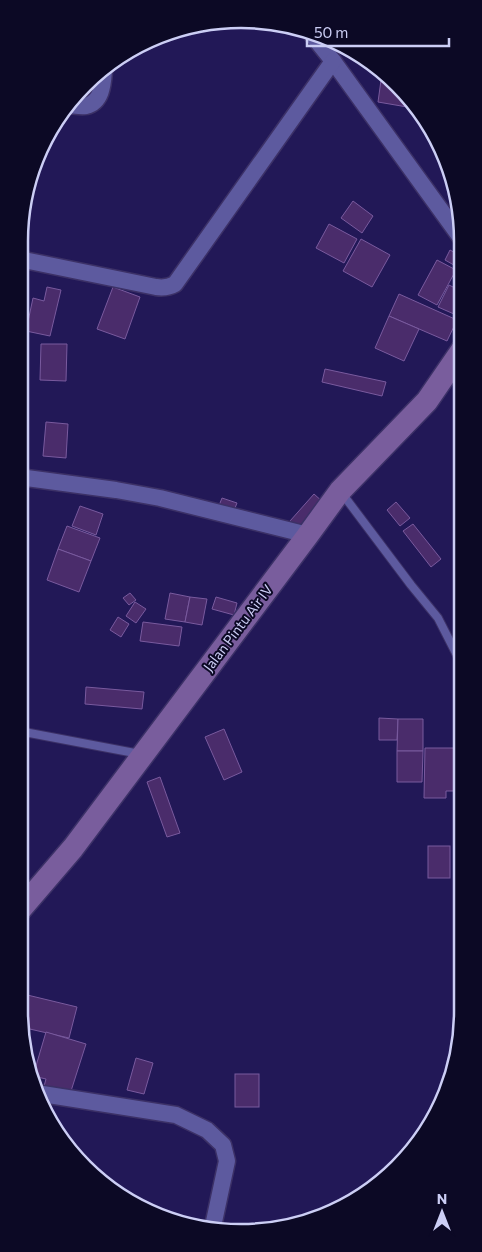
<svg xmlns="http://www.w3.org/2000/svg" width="482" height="1252" font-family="Commissioner,sans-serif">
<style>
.building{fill:#4a2c6b;stroke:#795a9e}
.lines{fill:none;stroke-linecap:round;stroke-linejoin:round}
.lane-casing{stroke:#3c3167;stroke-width:10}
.street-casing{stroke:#3c3167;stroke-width:19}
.secondary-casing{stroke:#3c3167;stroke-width:25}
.lane{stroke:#5d5a9f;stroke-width:8}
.street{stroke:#5d5a9f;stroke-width:16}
.secondary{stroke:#795d9d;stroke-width:22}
.labels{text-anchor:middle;stroke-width:4;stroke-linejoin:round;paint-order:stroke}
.street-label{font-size:14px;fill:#cccef5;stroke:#0c0925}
.rim{fill:none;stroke:#cccef5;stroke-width:2.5}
</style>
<rect width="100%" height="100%" fill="#221857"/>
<g class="building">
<path d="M382,73L408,94L414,103L413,108L378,102Z"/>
<path d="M353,201L373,216L362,233L341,218Z"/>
<path d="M329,224L357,239L344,263L316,248Z"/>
<path d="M361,239L390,255L372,287L343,271Z"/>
<path d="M450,250L461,256V269L445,260Z"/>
<path d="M437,260L456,270L437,305L418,295Z"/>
<path d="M449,285L461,291L462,299L454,314L438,307Z"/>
<path d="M47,287L61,290L50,336L26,331L33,298L44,301Z"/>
<path d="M113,287L140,297L125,339L97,329Z"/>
<path d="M399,294L457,320L447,341L389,316Z"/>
<path d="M389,316L419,329L404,361L375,348Z"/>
<path d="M41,344H67L66,381L40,380Z"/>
<path d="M325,369L386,382L382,396L322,382Z"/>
<path d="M46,422L68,424L66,458L43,456Z"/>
<path d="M314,494L324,503L300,530L290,521Z"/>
<path d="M222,498L237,503L233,513L218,508Z"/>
<path d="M396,502L410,518L400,526L387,510Z"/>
<path d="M80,506L103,514L96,535L72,526Z"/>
<path d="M19,524L28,525L25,559L19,558Z"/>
<path d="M413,524L441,559L431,567L403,531Z"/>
<path d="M67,526L100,538L91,561L58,549Z"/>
<path d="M58,549L91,561L79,592L47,580Z"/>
<path d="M130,593L136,600L129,605L123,598Z"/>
<path d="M170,593L190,597L185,622L165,619Z"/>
<path d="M190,597L207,599L202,625L185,622Z"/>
<path d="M216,597L237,603L234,615L212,609Z"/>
<path d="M135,602L146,609L136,623L126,616Z"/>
<path d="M118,617L129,624L121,637L110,630Z"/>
<path d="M143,622L182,627L179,646L140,641Z"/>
<path d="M86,687L144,692L142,709L85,704Z"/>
<path d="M379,718L398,719L397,740H379Z"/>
<path d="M398,719H423V751H397Z"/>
<path d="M224,729L242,772L224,780L205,737Z"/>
<path d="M425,748H463L462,791H446V798H424Z"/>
<path d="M397,751H423L422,782H397Z"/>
<path d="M160,777L180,833L167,837L147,782Z"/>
<rect x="428" y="846" width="22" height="32"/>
<path d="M19,993L77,1007L69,1038L21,1027L19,1011Z"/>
<path d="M46,1032L86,1044L71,1091L59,1088L57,1094L43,1090L46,1079L33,1076Z"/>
<path d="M136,1058L153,1063L144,1094L127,1090Z"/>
<rect x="235" y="1074" width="24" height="33"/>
</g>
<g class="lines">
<defs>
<g id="lane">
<path d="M341,492L411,585L438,618L462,665"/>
<path d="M19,731L140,754"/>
</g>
<g id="street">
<path d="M309,31L333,61L461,238"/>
<path d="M65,105C72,105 80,107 86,106C102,102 103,84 104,71"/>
<path d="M19,259L156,287C163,288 168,288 175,284L333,61"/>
<path d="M19,477L116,490L160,498L308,535"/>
<path d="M36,1093L176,1115L207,1130L223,1145L227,1161L212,1231"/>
</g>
<path id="secondary" d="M19,911L73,848L308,535L340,491L427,401L462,350"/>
</defs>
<use href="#lane" class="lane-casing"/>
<use href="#street" class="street-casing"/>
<use href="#secondary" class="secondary-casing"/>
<use href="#lane" class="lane"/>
<use href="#street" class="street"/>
<use href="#secondary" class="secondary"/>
</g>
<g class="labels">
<g class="street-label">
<text transform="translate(238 628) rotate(-53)" y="5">Jalan Pintu Air IV</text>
</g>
</g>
<path d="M0 0H482V1252H0ZM241 28H241A213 213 0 0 1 454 241V1011A213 213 0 0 1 241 1224H241A213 213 0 0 1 28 1011V241A213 213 0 0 1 241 28Z" fill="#0c0925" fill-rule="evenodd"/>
<path class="rim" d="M241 28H241A213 213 0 0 1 454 241V1011A213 213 0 0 1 241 1224H241A213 213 0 0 1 28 1011V241A213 213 0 0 1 241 28Z"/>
<g transform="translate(442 1212)" stroke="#0c0925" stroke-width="4" paint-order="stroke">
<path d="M0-4L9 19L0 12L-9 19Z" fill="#cccef5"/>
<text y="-8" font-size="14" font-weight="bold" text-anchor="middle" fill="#cccef5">N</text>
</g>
<path d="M307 38v8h142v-8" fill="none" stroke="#cccef5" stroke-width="2.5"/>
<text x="314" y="38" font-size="15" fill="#cccef5" stroke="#0c0925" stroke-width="4" paint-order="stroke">50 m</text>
</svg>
